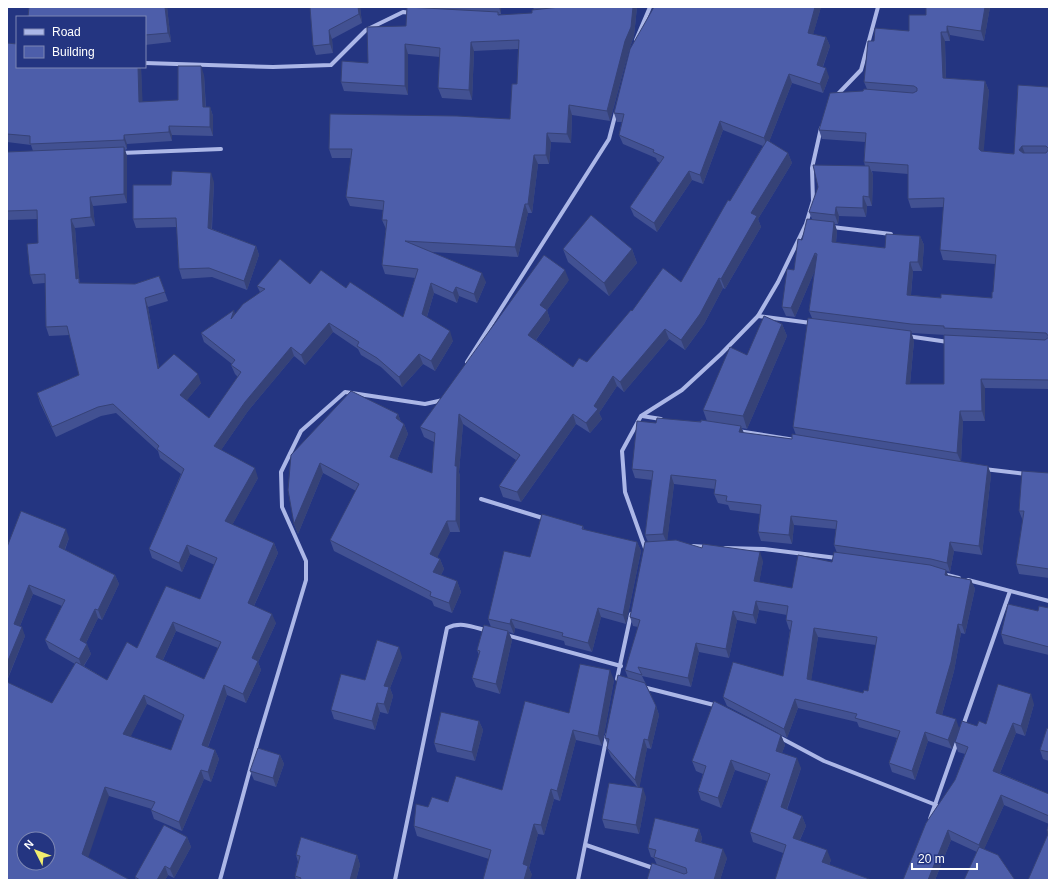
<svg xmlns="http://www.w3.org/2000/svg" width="1056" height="887" font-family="Arial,sans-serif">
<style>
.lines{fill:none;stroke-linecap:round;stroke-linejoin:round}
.street{stroke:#acb7e7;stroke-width:4}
.wall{fill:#425192;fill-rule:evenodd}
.shaded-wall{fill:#364277}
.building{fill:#4d5eaa;stroke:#364277;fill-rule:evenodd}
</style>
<rect width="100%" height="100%" fill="#243581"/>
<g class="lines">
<g class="street">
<path d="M636,40L650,7"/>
<path d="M145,63L273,67L331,65L366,30L403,12L412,13"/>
<path d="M837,95L861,70L878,7"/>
<path d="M121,153L221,149"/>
<path d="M832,227L891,234"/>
<path d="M758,316L811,323"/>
<path d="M907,336L948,342"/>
<path d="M467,362L609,139L616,112"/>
<path d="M642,416L661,419"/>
<path d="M738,431L795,440"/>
<path d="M984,469L1026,474"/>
<path d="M481,499L546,519"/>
<path d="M693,546L708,547"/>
<path d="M645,548L625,492L622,451L641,416L682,390L721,354L758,316L778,282L806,224L813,201L812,168L821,128"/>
<path d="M725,548L764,549L837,558"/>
<path d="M943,574L959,578"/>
<path d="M968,580L1049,601"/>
<path d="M506,635L621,666"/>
<path d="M617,679L631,614"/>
<path d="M643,687L718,706"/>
<path d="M963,726L1010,591"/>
<path d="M779,737L824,761L936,805"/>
<path d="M930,819L957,742"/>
<path d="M586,845L656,869"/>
<path d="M220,880L258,740L306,580V561L282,507L281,472L301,431L345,392L425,404L443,400"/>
<path d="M395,880L447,628C461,621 473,627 488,631"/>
<path d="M578,880L607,735"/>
</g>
</g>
<g class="wall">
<path d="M29,7H167L171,42L145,45V17Z"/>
<path d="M310,7H360L362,23L332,39L333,53L316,55L313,46Z"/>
<path d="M407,7H501V14H499V15L532,13L534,10L533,7H637L634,36L629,50L610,121L572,115L571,143L551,142L549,164H538L532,213H528L518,257L431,252L486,282L477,303L459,296L457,303L434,293L427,317L453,341L435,371L423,364L402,387L381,367L361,355L358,349L333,332L305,365L294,356L248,411L221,450L258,478L232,525L274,543L278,553L254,606L276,623L258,662L261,670L246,703L227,695L208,747L215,750L219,759L211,782L204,779L182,831L154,819L151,810L152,809L109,796L7,880L52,703L75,664L49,649L45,640L62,606L33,594L20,626L25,636L7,681V547L69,538L65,550L115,575L119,584L102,620L98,618L86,643L91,654L84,666L107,680L137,648L200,599L215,565L190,554L182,572L152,558L149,549L181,474L160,458L158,451L116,413L101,416L56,437L40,403L37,393L79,375L70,335L49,336L46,327L45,283L33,284L30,275L38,243V219L7,220V152L33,151L31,145L7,142V43L17,67H141L142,102L178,100L204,75L206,107H210L213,116V136L172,135V141L127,144V149L125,150L127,156V203L93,206L95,226L75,228L79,279L80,283L135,284L159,276L168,301L148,307L159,368L201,383L186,401L209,418L238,377L235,374L231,365L232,364L204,342L201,333L235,314L260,292L257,286L310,284L346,288L403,317L415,278L385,274L382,265L386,229L382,220L383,210L350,206L346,197L351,158H332L329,149L510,119L517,84L518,49L474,51L472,100L442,98L438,88L440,57L408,54V95L344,91L341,82L368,63L406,26ZM176,631L218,648L204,679L163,660ZM147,704L182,721L171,750L130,737Z"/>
<path d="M654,7H821L813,34L826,37L830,46L823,67L829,77L823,93L792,83L769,142L788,153L792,163L758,219L761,227L725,289L723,288L704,324L685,350L669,339L624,392L617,386L599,413L602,419L590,433L576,424L521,502L503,497L499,486L516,460L463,424L459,472L460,477V532H450L437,557L440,559L444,569L441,575L457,581L461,592L452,613L434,606L432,601L334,551L330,540L356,491L323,473L298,534L294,524L291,455L398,414L401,422L404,424L408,434L397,460L432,473L434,442L424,437L420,427L569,280L547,310L550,320L536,340L573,367L587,362L632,311L681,282L763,146L723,130L703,184L692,180L657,232L634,216L630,207L660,163L657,161L656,158L623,144L619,135L622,122H617L614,113Z"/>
<path d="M985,7H996V8L990,7L984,41L950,35V41H945L946,78L985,81L989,91L983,151L1014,154L1048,87L1049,42V389L985,388V421H963L961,462L988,466L991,475L982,555L954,551L950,572L946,571L948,575L971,580L975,589L965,634L961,633L954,671L942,715L959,728L952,749L928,741L915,780L892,772L889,763L897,738L859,727L857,722L798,708L787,738L781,735L785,745L782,753L801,768L787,810L802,816L806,826L800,840L831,860L829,865L783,853L753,842L750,832L767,781L735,770L721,808L701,800L698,791L703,774L696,771L692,761L778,733L727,706L723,697L783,676L790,630L789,629L786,620L787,615L759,610L756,624L737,620L729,658L699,652L691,687L642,676L645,682L656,706L659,715L651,749L647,748L639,788L646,797L639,834L605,828L602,819L637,787L611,757L607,748L608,745L605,738L628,678L625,670L638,627L633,626L630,617L648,542L645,535L652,480L635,478L632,469L656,423L707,421L703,410L747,355L782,324L787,336L747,429L742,428L744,433L792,439L796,435L793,427L812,318L809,311L815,270L795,317L786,316L782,307L794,270L802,240L812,219L809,212L865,166L864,162L865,142L822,139L819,130L863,91L867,89L864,82L874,41L909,31L926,15ZM872,171L908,174V199L911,208L944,207L940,250L943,260L995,264L993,292L992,298H941L911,295L913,271H922L924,245L920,236L885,248L836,243L837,231L835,224H838L839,216L866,217L867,206H872L873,175ZM911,333L946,335L944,384H910L914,341ZM674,484L715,489L714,494L718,503L728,505L730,510L760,514L758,532L761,541L792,544L794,525L836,529L834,545L837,553L832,562L792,588L759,582L763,561L667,541ZM818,637L876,645L868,691L863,693L811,680Z"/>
<path d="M214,182L212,229L256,246L259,255L247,290L212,277L182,279L179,269L177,227L136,228L133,219L171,185Z"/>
<path d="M563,249H632L637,263L609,296L568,262Z"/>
<path d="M1049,473V578L1019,574L1016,564L1023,521L1019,511Z"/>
<path d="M583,526L584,530L637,542L641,551L626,624L601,617L592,652L565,645L564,641L515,628L514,634L509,632L512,640L500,694L476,687L472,678L479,655L477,650L491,627L488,619L530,557Z"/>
<path d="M1049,608V655L1004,644L1001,634L1038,611Z"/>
<path d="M402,657L390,688L393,696L388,714L380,712L375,730L334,719L331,710L365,680Z"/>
<path d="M614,680L602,746L576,740L560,801L554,799L544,835L538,834L529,868L532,875L489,859L417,836L414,826L428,807L448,802L502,790L569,713Z"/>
<path d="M1034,704L1025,736L1016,733L1000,773L1049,794V880L1048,834L1049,824L1004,805L984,849L977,852L951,840L935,880H903L955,780L965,754L958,752L955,742L977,726L986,724Z"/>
<path d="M479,721L483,730L475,761L437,752L434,743Z"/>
<path d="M1049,729V761L1043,759L1040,750Z"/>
<path d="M280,755L284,764L276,787L254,780L250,771Z"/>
<path d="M699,829L702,838L701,842L727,858L720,880H647L657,865L654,858L651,857L648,848Z"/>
<path d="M187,837L191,847L174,878L168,875L165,880H136L135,877Z"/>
<path d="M296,855H357L360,865L356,880H296L295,876L298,862Z"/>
</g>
<g class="shaded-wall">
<path d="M165,7H167L171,42L168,33Z"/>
<path d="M358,7H360L362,23L359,14Z"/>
<path d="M499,7H501V14Z"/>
<path d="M633,7H637L634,36L629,50L610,121L607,111Z"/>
<path d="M815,7H821L811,42L808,33Z"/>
<path d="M985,7H990L984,41L981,31Z"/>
<path d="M947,26L950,35V41L947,32Z"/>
<path d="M329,30L332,39L333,53L330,44Z"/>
<path d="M941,32L945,41L946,87L943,78Z"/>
<path d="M826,37L830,46L820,74L817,65Z"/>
<path d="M471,42L474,51L472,100L469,90Z"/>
<path d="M405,44L408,54V95L405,86Z"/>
<path d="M201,66L204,75L206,116L203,107Z"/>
<path d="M138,67H141L143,111L139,102Z"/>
<path d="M826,68L829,77L823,93L820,84Z"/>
<path d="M789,74L792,83L767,147L764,138Z"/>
<path d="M985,81L989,91L983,159L979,149Z"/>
<path d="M569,105L572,115L571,143L567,134Z"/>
<path d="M210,107L213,116V136L210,127Z"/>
<path d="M720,121L723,130L703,184L700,175Z"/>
<path d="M169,126L172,135V141L169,132Z"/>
<path d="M547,133L551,142L549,164L546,155Z"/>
<path d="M124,135L127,144V149L124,140Z"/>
<path d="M1022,146L1026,156L1019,150Z"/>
<path d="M124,147L127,156V203L124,194Z"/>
<path d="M788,153L792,163L758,219L761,227L725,289L721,279L751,213Z"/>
<path d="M534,155L538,164L532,213L528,204Z"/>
<path d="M869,166L873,175L872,206L869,197Z"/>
<path d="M689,171L692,180L657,232L654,223Z"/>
<path d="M211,173L214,182L211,237L208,228Z"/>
<path d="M863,196L867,206L866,217L863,208Z"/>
<path d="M90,197L93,206L95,226L91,217Z"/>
<path d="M525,204L528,213L518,257L515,247Z"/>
<path d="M836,207L839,216L838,224L835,215Z"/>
<path d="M71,219L75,228L79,279L82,288L76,279Z"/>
<path d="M834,222L837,231L835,252L832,242Z"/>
<path d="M920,236L924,245L922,271L918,262Z"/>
<path d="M256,246L259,255L247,290L244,281Z"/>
<path d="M632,249L637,263L609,296L604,283Z"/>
<path d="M815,253L818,263L795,317L791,308Z"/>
<path d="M910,262L913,271L910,304L907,295Z"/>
<path d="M565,270L569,280L547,310L550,320L532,345L528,335L540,305Z"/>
<path d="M482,273L486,282L477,303L474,294Z"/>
<path d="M719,278L723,288L704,324L685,350L681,340Z"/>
<path d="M431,283L434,293L425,323L422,314Z"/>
<path d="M456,287L459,296L457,303L453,293Z"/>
<path d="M145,298L148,307L161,378L158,369Z"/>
<path d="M234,310L237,320L231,319Z"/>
<path d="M329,323L333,332L305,365L301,355Z"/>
<path d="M782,324L787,336L747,429L743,416Z"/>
<path d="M665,329L669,339L624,392L620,382Z"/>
<path d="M450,331L453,341L435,371L431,361Z"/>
<path d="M911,331L914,341L909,394L906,384Z"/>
<path d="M291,347L294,356L248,411L217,456L214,446L245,402Z"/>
<path d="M419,354L423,364L402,387L399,377Z"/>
<path d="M198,374L201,383L183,405L180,395Z"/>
<path d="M613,376L617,386L599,413L602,419L590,433L586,423L594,406Z"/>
<path d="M981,379L985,388V421L982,411Z"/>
<path d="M960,411L963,421L961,462L957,453Z"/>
<path d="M398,414L402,425L396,418Z"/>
<path d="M459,414L463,424L459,472L460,477V532L456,521L455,466Z"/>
<path d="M573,414L576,424L521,502L517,492Z"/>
<path d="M404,424L408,434L394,467L390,457Z"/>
<path d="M741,426L744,435L739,432Z"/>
<path d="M320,463L323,473L298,534L294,524Z"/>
<path d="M988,466L991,475L982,555L979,546Z"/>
<path d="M255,468L258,478L229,531L225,521Z"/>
<path d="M671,475L674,484L667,543L663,534Z"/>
<path d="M791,516L794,525L792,544L789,535Z"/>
<path d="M447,521L450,532L434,564L430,554Z"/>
<path d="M66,529L69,538L62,556L59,547Z"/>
<path d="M637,542L641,551L626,624L623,615Z"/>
<path d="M950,542L954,551L950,572L947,563Z"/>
<path d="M274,543L278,553L251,612L248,603Z"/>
<path d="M187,545L190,554L182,572L179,563Z"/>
<path d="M760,552L763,561L758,590L754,581Z"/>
<path d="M440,559L444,569L437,583L433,572Z"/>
<path d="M946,570L949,579L945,575Z"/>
<path d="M115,575L119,584L102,620L98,610Z"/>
<path d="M971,580L975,589L965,634L962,625Z"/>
<path d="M457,581L461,592L452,613L449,603Z"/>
<path d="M29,585L33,594L17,633L14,624Z"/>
<path d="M756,601L759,610L756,624L753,615Z"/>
<path d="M598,608L601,617L592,652L588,643Z"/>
<path d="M95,609L98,618L83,649L80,640Z"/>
<path d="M733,611L737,620L729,658L726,649Z"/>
<path d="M272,614L276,623L258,662L261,670L246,703L243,694L252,658Z"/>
<path d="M511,619L515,628L514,634L510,624Z"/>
<path d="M173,622L176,631L160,666L156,657Z"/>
<path d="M958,624L961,633L954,671L940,722L936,713Z"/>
<path d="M22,627L25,636L7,680V663Z"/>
<path d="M814,628L818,637L810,688L807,679Z"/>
<path d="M508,631L512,640L500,694L496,684Z"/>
<path d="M696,643L699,652L691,687L688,678Z"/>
<path d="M87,644L91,654L82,668L79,659Z"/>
<path d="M399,647L402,657L390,688L393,696L388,714L384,704V686Z"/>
<path d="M610,670L614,680L602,746L598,736Z"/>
<path d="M224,685L227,695L205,754L202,745Z"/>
<path d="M1031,694L1034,704L1025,736L1021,726Z"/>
<path d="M144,695L147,704L127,744L123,734Z"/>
<path d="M795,699L798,708L787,738L784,729Z"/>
<path d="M377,703L380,712L375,730L372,721Z"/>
<path d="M656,706L659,715L651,749L648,740Z"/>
<path d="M956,719L959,728L952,749L948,740Z"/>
<path d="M479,721L483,730L475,761L472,752Z"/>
<path d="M1013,723L1016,733L997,780L993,771Z"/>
<path d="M573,730L576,740L560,801L557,791Z"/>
<path d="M925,732L928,741L915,780L912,771Z"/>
<path d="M781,735L785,745L779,761L776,751Z"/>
<path d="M644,739L647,748L639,790L635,780Z"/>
<path d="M215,750L219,759L211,782L208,772Z"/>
<path d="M280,755L284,764L276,787L273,778Z"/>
<path d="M797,758L801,768L784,817L781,807Z"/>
<path d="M731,760L735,770L721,808L718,798Z"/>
<path d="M201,770L204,779L182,831L179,822Z"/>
<path d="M105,787L109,796L86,864L82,854Z"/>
<path d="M643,788L646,797L639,834L636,825Z"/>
<path d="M551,789L554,799L544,835L541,825Z"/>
<path d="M1001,795L1004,805L982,854L979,845Z"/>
<path d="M802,816L806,826L796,848L793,838Z"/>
<path d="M534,824L538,834L529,868L532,875L530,880H524L523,864Z"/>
<path d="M699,829L702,838L698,850L695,841Z"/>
<path d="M948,830L951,840L935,880H928Z"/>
<path d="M187,837L191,847L174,878L170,869Z"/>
<path d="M723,849L727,858L720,880H714Z"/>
<path d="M827,850L831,860L826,872L822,862Z"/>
<path d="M357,855L360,865L356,880H350Z"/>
<path d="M165,866L168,875L165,880H157Z"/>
</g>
<g class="building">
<path d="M29,7H165L168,33L145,35V17H28Z"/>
<path d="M310,7H358L359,14L329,30L330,44L313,46Z"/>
<path d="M407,7L498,12V15L532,13V10L560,7H633L631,27L625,41L607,111L569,105L567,134L547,133L546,155H534L528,204H525L515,247L405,241L482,273L474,294L456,287L453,293L431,283L422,314L450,331L431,361L419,354L399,377L377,358L357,346L359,342L329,323L301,355L291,347L245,402L214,446L255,468L225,521L274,543L248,603L272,614L252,658L258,661L243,694L224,685L202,745L215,750L208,772L201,770L179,822L151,810L155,802L105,787L82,854L130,880H7V682L52,703L76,662L107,680L127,642L137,648L166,586L200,599L217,558L187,545L179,563L149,549L184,469L157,449L159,446L113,404L98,407L52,427L37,393L79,375L67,326L46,327L45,274L30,275L27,244L38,243L37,210L7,211V152L124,147V194L90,197L91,217L71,219L76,279L79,278V283L135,284L159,276L165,292L145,298L158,369L174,354L198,374L180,395L209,418L241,372L231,365L235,360L201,333L234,310L231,319L243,304L265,289L257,286L280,259L310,284L321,270L346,288L350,282L403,317L418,269L382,265L387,220H382L384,201L346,197L352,149H329L330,114L457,116L510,119L512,84H517L519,40L471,42L469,90L438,88L440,48L405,44V86L341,82L342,61L368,63L367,27L406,26ZM173,622L221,642L204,679L156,657ZM144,695L184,715L171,750L123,734ZM24,839H48V863H24Z"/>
<path d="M654,7H815L808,33L826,37L817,65L826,68L820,84L789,74L764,138L720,121L700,175L689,171L654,223L630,207L664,157L653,152L654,150L619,135L624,114L614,113L630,49Z"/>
<path d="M926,7H985L981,31L947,26V32H941L943,78L985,81L979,149L981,151L1014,154L1018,85L1048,87L1049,42V149L1046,146H1022L1019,150L1023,153H1046L1049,149V337L1046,333L944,328V326L911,324L809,311L817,254L815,253L791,308L782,307L787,269L794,270L798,239L802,240L807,219L834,222L832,242L885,248L886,234L920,236L918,262H910L907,295L941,298V294L992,298V292H993L996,255L940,250L944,198L908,199V165L864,162L866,133L819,130L830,93L863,91L864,89L913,93L917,91V88L914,86L864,82L868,41H874L875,28L909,31V15H926Z"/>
<path d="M7,43L17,44V67H138L139,102L178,100V66H201L203,107H210V127L169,126V132L124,135V140L30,144V136L7,134Z"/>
<path d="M767,140L788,153L751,213L757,216L721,279L719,278L700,314L681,340L665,329L620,382L613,376L594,406L598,409L586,423L573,414L517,492L499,486L520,455L459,414L455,466H457L456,521H447L430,554L440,559L433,572L457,581L449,603L430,596L431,592L330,540L359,484L320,463L294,524L288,490L291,455L351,391L398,414L396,418L404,424L390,457L432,473L435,433L420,427L544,255L565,270L540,305L547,310L528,335L573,367L579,358L587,362L631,310L632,311L663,268L681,282L728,200L730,201Z"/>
<path d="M813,165L869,166V197L863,196V208L836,207L835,215L809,212L818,187Z"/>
<path d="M172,171L211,173L208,228L256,246L244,281L209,268L179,269L176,218L133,219V185H171Z"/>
<path d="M591,215L632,249L604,283L563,249Z"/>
<path d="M764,316L782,324L743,416L703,410L730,347L747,355Z"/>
<path d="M808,318L911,331L906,384H944V335L1045,340L1049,337V380L981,379L982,411H960L957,453L793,427Z"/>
<path d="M657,418L701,422V420L741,426L739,432L792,439V434L988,466L979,546L950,542L947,563L931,559L834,545L837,521L791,516L789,535L758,532L761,505L726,501L727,496L714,494L716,480L671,475L663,534L645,535L653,471L632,469L637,421L656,423Z"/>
<path d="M1022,471L1049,473V569L1016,564L1024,511H1019Z"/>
<path d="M21,511L66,529L59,547L115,575L98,610L95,609L80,640L87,644L79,659L45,640L65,600L29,585L14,624L22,627L7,663V547Z"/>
<path d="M542,514L583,526L582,529L637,542L623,615L598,608L588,643L562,636L563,633L511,619L510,624L488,619L504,551L530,557Z"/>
<path d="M676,540L702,548L703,544L760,552L754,581L792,588L798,555L832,562L834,552L930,565L946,570L945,575L971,580L962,625L958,624L951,662L936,713L956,719L948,740L925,732L912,771L889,763L900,731L855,718L857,714L795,699L784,729L723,697L733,662L783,676L792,621L786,620L788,606L756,601L753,615L733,611L726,649L696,643L688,678L638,667L642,675L625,670L640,620L630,617L645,542ZM814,628L877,637L868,691L864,690L863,693L807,679Z"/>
<path d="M1008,604L1038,611L1039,606L1049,608V647L1001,634Z"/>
<path d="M484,625L508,631L496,684L472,678L480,651L477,650Z"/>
<path d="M377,640L399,647L384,686L389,687L384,704L377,703L372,721L331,710L341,674L365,680Z"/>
<path d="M580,664L610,670L598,736L573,730L557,791L551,789L541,825L534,824L523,864L528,866L524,880H483L491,850L414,826L416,804L428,807L432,797L448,802L456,776L502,790L525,701L569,713Z"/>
<path d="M618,675L645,683L656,706L648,740L644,739L635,780L607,748L609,739L605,738Z"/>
<path d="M998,684L1031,694L1021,726L1013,723L993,771L1049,794V816L1001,795L979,845L948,830L928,880H903L926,823L955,780L968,747L955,742L962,721L977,726L979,721L986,724Z"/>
<path d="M714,701L781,735L776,751L797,758L781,807L802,816L793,838L827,850L822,862L872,880H775L786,845L750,832L770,774L731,760L718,798L698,791L706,766L692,761Z"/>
<path d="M441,712L479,721L472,752L434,743Z"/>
<path d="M1047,728L1049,729V752L1040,750Z"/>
<path d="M258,748L280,755L273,778L250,771Z"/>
<path d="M609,783L643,788L636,825L602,819Z"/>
<path d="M655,818L699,829L695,841L723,849L714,880H647L652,863L684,874L687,873L686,868L654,857L656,850L648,848Z"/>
<path d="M1049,823V880H1028L1048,834L1047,830Z"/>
<path d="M164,825L187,837L170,869L165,866L157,880H140L135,877Z"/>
<path d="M301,837L357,855L350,880H300L301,878L295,876L300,856L296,855Z"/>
<path d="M979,847L998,855L1015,880H964Z"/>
</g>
<rect width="1056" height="887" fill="none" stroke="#ffffff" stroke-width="16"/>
<rect x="16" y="16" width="130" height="52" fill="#243581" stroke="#7c86b3"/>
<rect x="24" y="29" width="20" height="6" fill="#acb7e7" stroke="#7c86b3"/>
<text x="52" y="36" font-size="12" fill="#ffffff">Road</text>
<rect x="24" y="46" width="20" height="12" fill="#4d5eaa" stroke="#7c86b3"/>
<text x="52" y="56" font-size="12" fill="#ffffff">Building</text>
<g transform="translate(36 851) rotate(312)"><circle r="19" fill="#243581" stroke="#7c86b3"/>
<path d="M0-3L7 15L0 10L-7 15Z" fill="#f1ed6f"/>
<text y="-6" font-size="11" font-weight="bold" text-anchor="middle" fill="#ffffff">N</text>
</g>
<path d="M912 863v6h65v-6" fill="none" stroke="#ffffff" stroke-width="2"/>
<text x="918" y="863" font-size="12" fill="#ffffff" stroke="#243581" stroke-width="3" paint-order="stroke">20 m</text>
</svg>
